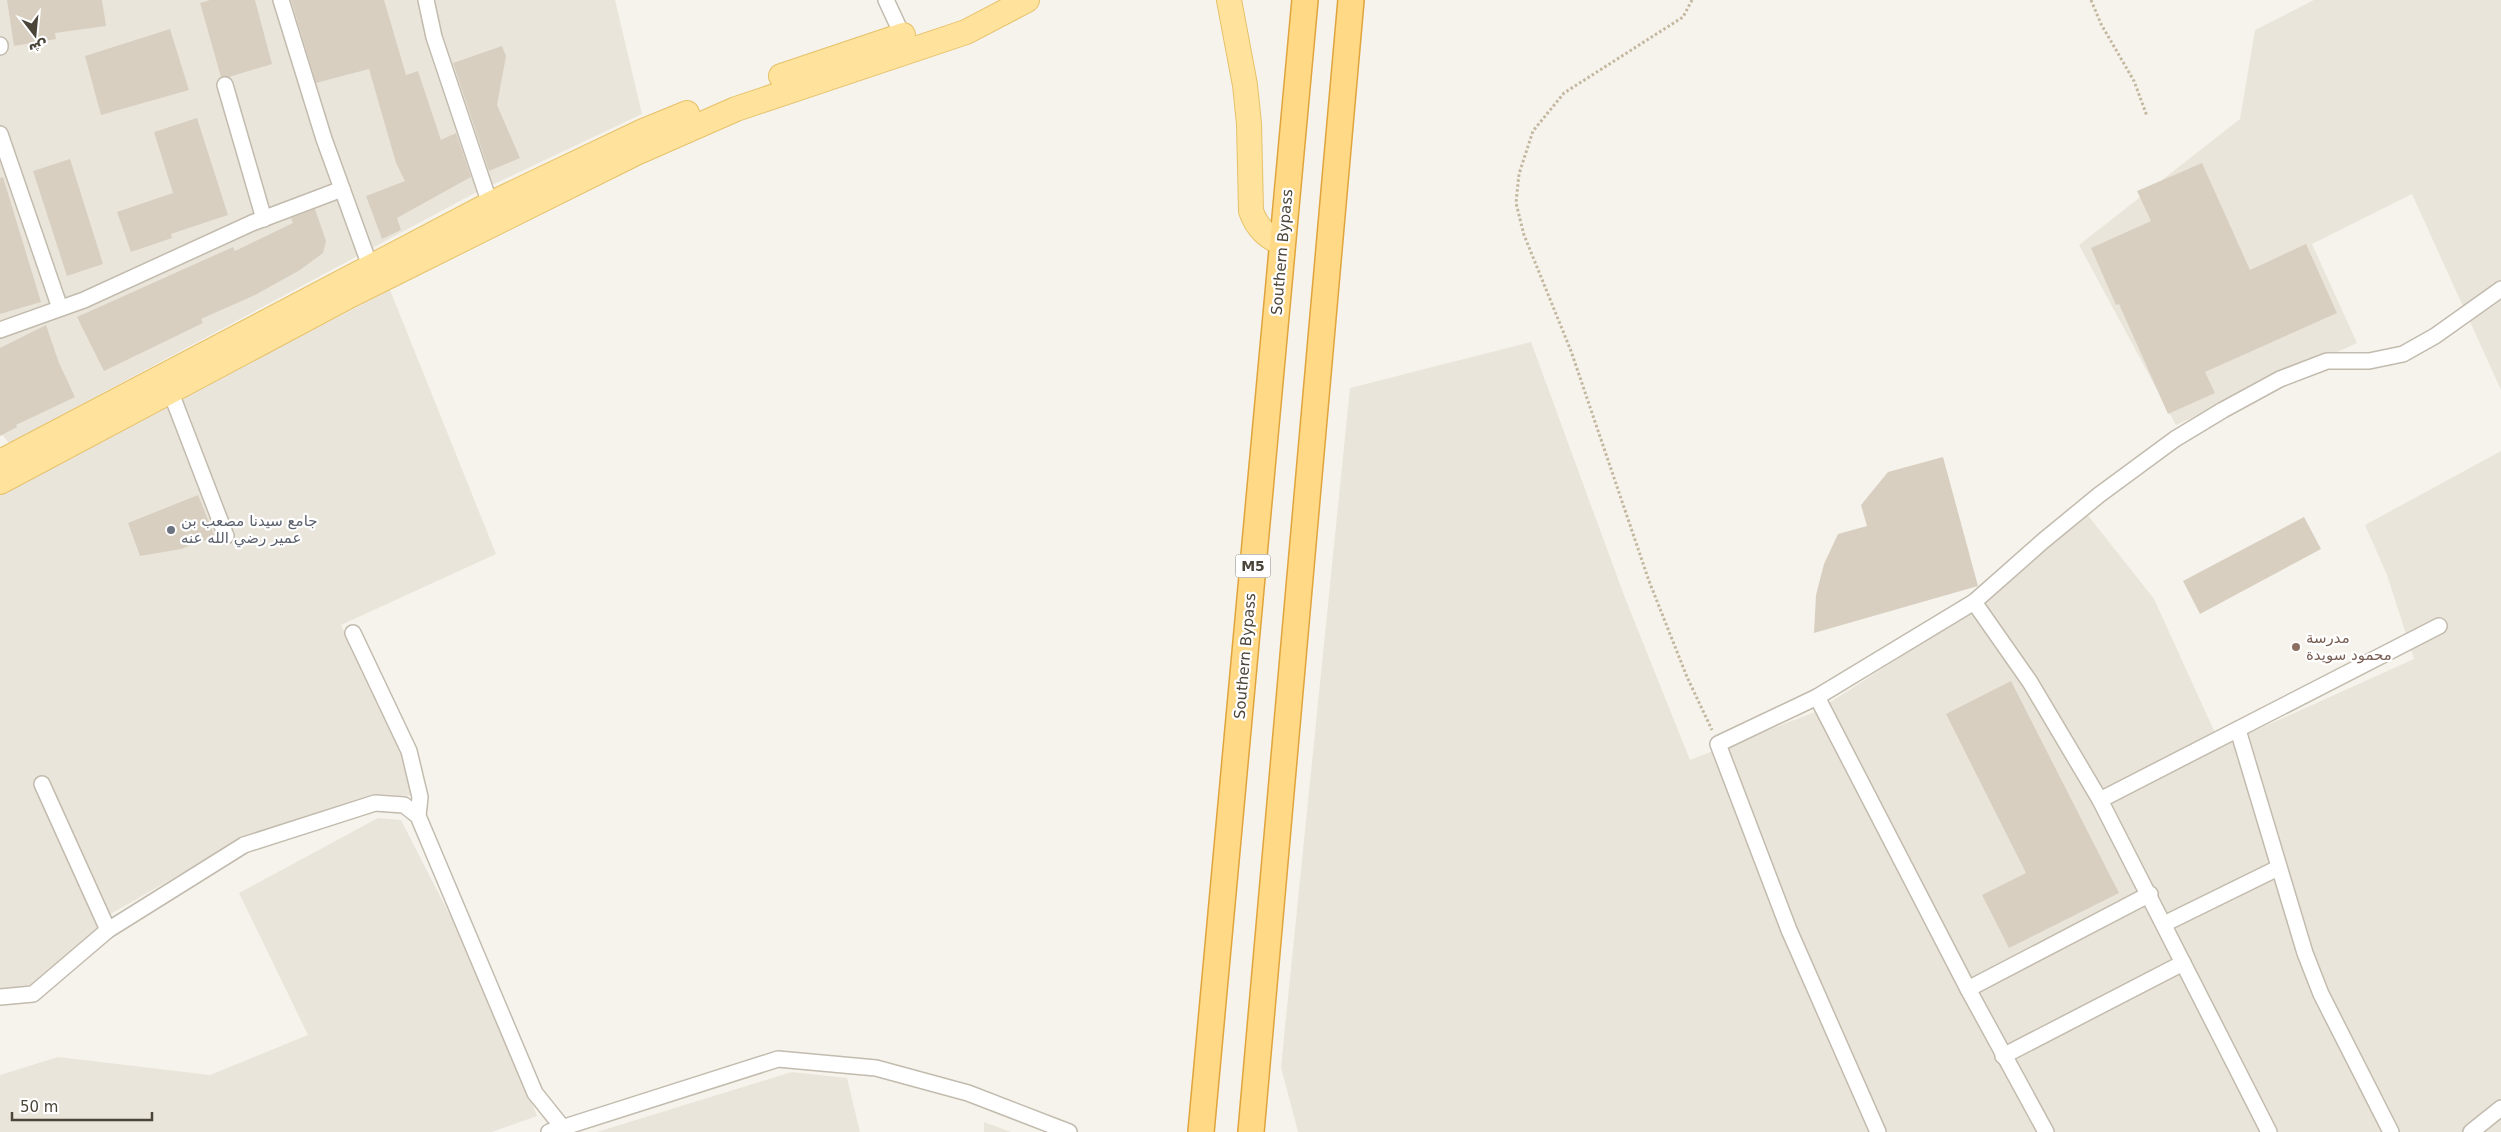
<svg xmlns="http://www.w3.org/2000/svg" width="2501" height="1132" font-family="'DejaVu Sans',Vazirmatn,sans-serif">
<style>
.residential{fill:#eae5da}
.building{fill:#d8cfc1}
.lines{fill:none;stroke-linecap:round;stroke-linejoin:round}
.minor-casing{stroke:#c2bbae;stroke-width:18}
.primary-casing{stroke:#e6c16a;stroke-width:26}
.trunk-casing{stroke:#e0a43c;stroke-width:28}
.path{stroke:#c4b79f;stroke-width:3;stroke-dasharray:2.5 2.5;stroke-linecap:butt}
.minor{stroke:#fff;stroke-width:15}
.primary{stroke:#ffe39c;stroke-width:24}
.trunk{stroke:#ffd985;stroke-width:25}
.worship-dot{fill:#6b7280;stroke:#fff;stroke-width:2}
.education-dot{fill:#8d6e63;stroke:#fff;stroke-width:2}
.labels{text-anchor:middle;stroke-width:4.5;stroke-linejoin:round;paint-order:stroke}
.shield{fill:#fff;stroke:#817c74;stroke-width:1}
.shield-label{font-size:14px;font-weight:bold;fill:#4b4439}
.street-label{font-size:15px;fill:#4b4439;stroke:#fff}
.worship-label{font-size:15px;fill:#5b616d;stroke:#fff;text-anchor:start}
.education-label{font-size:15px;fill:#785e54;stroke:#fff;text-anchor:start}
</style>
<rect width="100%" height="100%" fill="#f6f3ec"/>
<g class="residential">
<path d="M0,0H615L642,114L473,194L9,443L0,432Z"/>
<path d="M2314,0H2501V390L2412,194L2312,244L2357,343L2176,425L2079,245L2240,119L2255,30Z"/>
<path d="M390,290L496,554L341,625L402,754L414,796L373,794L241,839L102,919L98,936L29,987L0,997V493Z"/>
<path d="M1531,342L1625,598L1690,760L1815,712L1986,602L2079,504L2154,599L2221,746L2414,659L2387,575L2365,525L2501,451V1132H1298L1281,1067L1350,388Z"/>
<path d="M378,818L401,820L478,970L537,1116L492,1132H0V1075L58,1057L210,1075L308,1035L239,893Z"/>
<path d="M792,1072L847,1078L860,1132H597Z"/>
<path d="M984,1122L1011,1132H984Z"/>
</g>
<g class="building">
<path d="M7,0H102L106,26L55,33L56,39L14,46Z"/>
<path d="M210,0H255L272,64L229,77H221L200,3Z"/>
<path d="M291,0H384L406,75L418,71L441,140L456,133L471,177L397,218L401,230L382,239L366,196L405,181L396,163L369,69L316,83Z"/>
<path d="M170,29L189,90L101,115L85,56Z"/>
<path d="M502,46L506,56L497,105L520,158L489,171L453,63Z"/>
<path d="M197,118L228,215L171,234L172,238L131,252L117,212L173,193L154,132Z"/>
<path d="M70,159L103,264L67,276L33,171Z"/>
<path d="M2202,163L2250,270L2306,244L2337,313L2205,372L2215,393L2168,414L2119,304L2116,305L2091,248L2151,221L2137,191Z"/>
<path d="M3,177L41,302L0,314V178Z"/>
<path d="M315,209L326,241L323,253L300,270L255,295L201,319L203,323L104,371L77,317L233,247L235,251L293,223L291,218Z"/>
<path d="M46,325L59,363L75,397L16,425L17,427L0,436V348Z"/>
<path d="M1943,457L1978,586L1814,633L1816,595L1824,564L1838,534L1867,526L1861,505L1888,472Z"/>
<path d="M198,495L215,537L181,549L140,556L128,523Z"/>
<path d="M2304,517L2321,549L2200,614L2183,581Z"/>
<path d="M2011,681L2119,893L2009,948L1982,895L2026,873L1946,714Z"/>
</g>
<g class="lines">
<defs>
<g id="minor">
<path d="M281,0L324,139L370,266"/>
<path d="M426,0L434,37L490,204"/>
<path d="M886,0L906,43"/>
<path d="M0,45V47"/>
<path d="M225,85L264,219"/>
<path d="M0,134L60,308"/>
<path d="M0,330L84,300L252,223L342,189"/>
<path d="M171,393L226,536"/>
<path d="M1974,602L2030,682L2100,800L2269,1132"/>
<path d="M353,633L409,751L420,797L418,816"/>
<path d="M1817,697L1968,989L2046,1132"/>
<path d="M2238,730L2305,953L2321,994L2391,1132"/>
<path d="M42,784L108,930"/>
<path d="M2100,800L2439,626"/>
<path d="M2164,924L2278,868"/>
<path d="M1968,989L2150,894"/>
<path d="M0,997L33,994L108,930L244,845L375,803L404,805L418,816L535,1093L563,1128"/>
<path d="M2003,1056L2183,963"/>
<path d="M549,1132L778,1059L876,1068L968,1093L1069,1132"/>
<path d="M1878,1132L1789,930L1718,744L1817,697L1974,602L2043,541L2099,495L2175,439L2223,410L2280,379L2327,361H2369L2403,354L2435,336L2501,289"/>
<path d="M2471,1132L2501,1108"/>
</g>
<g id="primary">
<path d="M1229,0L1245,85L1249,124L1251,211C1257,228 1267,237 1283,244"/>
<path d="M781,76L903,35"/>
<path d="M0,462L490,204L643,131L687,113"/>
<path d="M0,482L351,295L636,153L736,109L966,32L1027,0"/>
</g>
<g id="trunk">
<path d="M1201,1132L1305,0"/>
<path d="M1251,1132L1351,0"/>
</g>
</defs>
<use href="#minor" class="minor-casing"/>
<use href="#primary" class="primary-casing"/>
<use href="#trunk" class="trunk-casing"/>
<g class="path">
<path d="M1692,0L1683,17L1564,93L1533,131L1519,174L1516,203L1524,235L1571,351L1649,581L1687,677L1712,730"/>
<path d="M2091,0L2101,24L2134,81L2147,116"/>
</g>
<use href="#minor" class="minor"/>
<use href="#primary" class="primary"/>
<use href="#trunk" class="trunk"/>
</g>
<circle class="worship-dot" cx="171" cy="530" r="5"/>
<circle class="education-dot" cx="2296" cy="647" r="5"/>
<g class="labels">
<rect class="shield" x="1235.5" y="554.5" width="35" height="23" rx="4"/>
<g class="shield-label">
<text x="1253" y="571">M5</text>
</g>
<g class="street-label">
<text transform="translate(1282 252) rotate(-85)" y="5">Southern Bypass</text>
<text transform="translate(1245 656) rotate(-85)" y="5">Southern Bypass</text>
</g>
<g class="worship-label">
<text x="181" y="526">جامع سيدنا مصعب بن<tspan x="181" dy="17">عمير رضي الله عنه</tspan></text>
</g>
<g class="education-label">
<text x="2306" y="643">مدرسة<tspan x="2306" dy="17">محمود سويدة</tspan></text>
</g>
</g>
<g transform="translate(35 35) rotate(164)" stroke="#ffffff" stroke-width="4" paint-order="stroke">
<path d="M0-4L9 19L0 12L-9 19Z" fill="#4b4439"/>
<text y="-8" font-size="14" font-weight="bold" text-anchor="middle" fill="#4b4439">ش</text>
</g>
<path d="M12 1112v8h140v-8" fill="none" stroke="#4b4439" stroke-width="2.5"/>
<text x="20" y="1112" font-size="15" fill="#4b4439" stroke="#ffffff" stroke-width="4" paint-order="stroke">50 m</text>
</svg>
